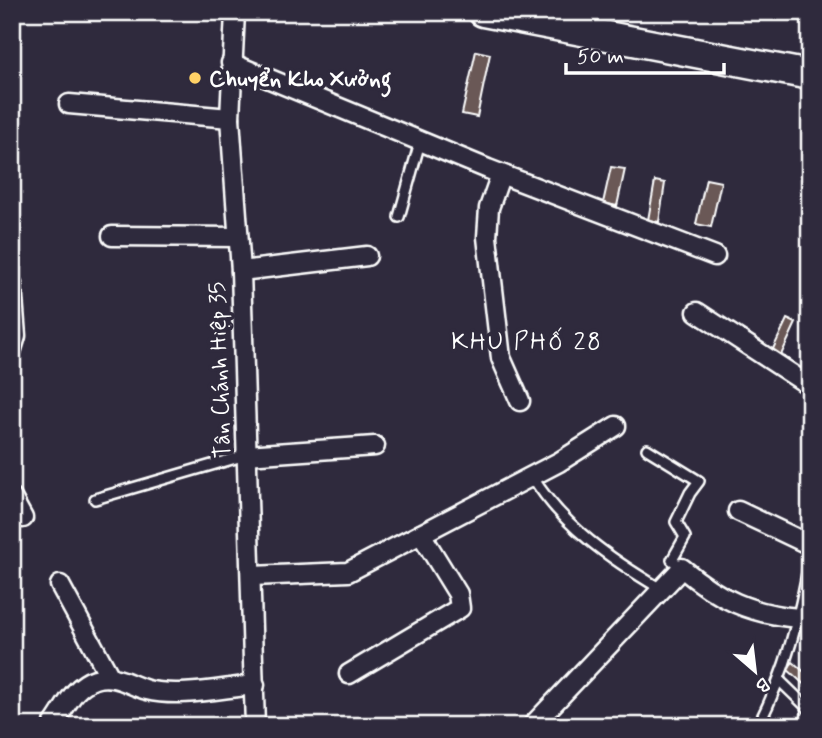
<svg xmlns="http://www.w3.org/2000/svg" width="822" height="738" font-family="Mynerve,sans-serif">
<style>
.building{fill:#6a5857;stroke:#fff;stroke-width:2}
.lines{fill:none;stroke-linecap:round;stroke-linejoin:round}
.lane-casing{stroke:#fff;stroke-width:14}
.street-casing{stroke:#fff;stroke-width:23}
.primary-casing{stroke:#fff;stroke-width:33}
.lane{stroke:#2f2a3d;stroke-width:9}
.street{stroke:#2f2a3d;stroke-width:18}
.primary{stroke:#2f2a3d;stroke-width:28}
.poi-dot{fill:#ffd166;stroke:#2f2a3d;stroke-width:2.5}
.labels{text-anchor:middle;stroke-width:7;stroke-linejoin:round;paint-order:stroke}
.poi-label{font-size:23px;font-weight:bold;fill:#fff;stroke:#2f2a3d;text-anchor:start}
.street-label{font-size:23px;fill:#fff;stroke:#2f2a3d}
.neighbourhood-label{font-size:24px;letter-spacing:2px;fill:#fff;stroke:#2f2a3d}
</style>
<rect width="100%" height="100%" fill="#2f2a3d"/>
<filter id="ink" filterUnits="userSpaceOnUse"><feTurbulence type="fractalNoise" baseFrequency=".0143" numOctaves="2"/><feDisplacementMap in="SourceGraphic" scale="14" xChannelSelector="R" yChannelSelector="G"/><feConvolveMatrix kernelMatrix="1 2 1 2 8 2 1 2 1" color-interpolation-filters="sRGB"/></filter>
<g filter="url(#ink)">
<g class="building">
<path d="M476,51L490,54L477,117L462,114Z"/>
<path d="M611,167L625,169L617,206L603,203Z"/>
<path d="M706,179L721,182L711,227L696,224Z"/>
<path d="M655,181L665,183L659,222L648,220Z"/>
<path d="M787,319L796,323L781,355L772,351Z"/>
<path d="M793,662L810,677L808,688L787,669Z"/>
</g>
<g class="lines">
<defs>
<g id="lane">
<path d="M399,217L420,142"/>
<path d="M647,449L699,481L690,493L676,522L685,537L672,560L682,568"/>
<path d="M532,476C562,526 612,560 661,589"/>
<path d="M95,499L246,455"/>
<path d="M780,681L810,710"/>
<path d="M758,726C786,671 800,617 810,556"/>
</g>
<g id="street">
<path d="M235,12L230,118L241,271L255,726"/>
<path d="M231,63L488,169L715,256"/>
<path d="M69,104L230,118"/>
<path d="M501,174L489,208L487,237L501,358L520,401"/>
<path d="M112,236L238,237"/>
<path d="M241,271L367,256"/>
<path d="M12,284L16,336L12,349"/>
<path d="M697,312L810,386"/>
<path d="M246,455L375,446"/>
<path d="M12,498L23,518"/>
<path d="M738,511L810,545"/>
<path d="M252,576L348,572L559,462L616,426"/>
<path d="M60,585L110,677"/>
<path d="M349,674L460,608L458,594L421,534"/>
<path d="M52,726C65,709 73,686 95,679C115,673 129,685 147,690C180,698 221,688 255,685"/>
<path d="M532,726L682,568C718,599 751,614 799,618"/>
</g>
<path id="primary" d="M483,12L810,75"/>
</defs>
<use href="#lane" class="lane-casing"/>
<use href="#street" class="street-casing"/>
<use href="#primary" class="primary-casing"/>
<use href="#lane" class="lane"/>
<use href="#street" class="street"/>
<use href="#primary" class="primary"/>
</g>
</g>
<circle class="poi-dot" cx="195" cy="78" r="7"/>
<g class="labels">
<g class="poi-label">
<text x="209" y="86">Chuyển Kho Xưởng</text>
</g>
<g class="street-label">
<text transform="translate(219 370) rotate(-92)" y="8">Tân Chánh Hiệp 35</text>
</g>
<g class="neighbourhood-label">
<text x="527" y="349">KHU PHỐ 28</text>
</g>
</g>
<rect width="822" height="738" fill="none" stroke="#2f2a3d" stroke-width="42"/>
<rect x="21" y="21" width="780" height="696" fill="none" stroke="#fff" stroke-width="2.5" filter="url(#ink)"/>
<g transform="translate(755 671) rotate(152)" stroke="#2f2a3d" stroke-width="5" paint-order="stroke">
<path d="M0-5L12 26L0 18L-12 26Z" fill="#ffffff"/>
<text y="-10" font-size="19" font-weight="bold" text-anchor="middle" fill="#ffffff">B</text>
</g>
<path d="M566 63v10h158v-10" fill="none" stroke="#ffffff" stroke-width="3.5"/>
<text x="577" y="63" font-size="21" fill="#ffffff" stroke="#2f2a3d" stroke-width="5" paint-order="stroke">50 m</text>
</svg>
